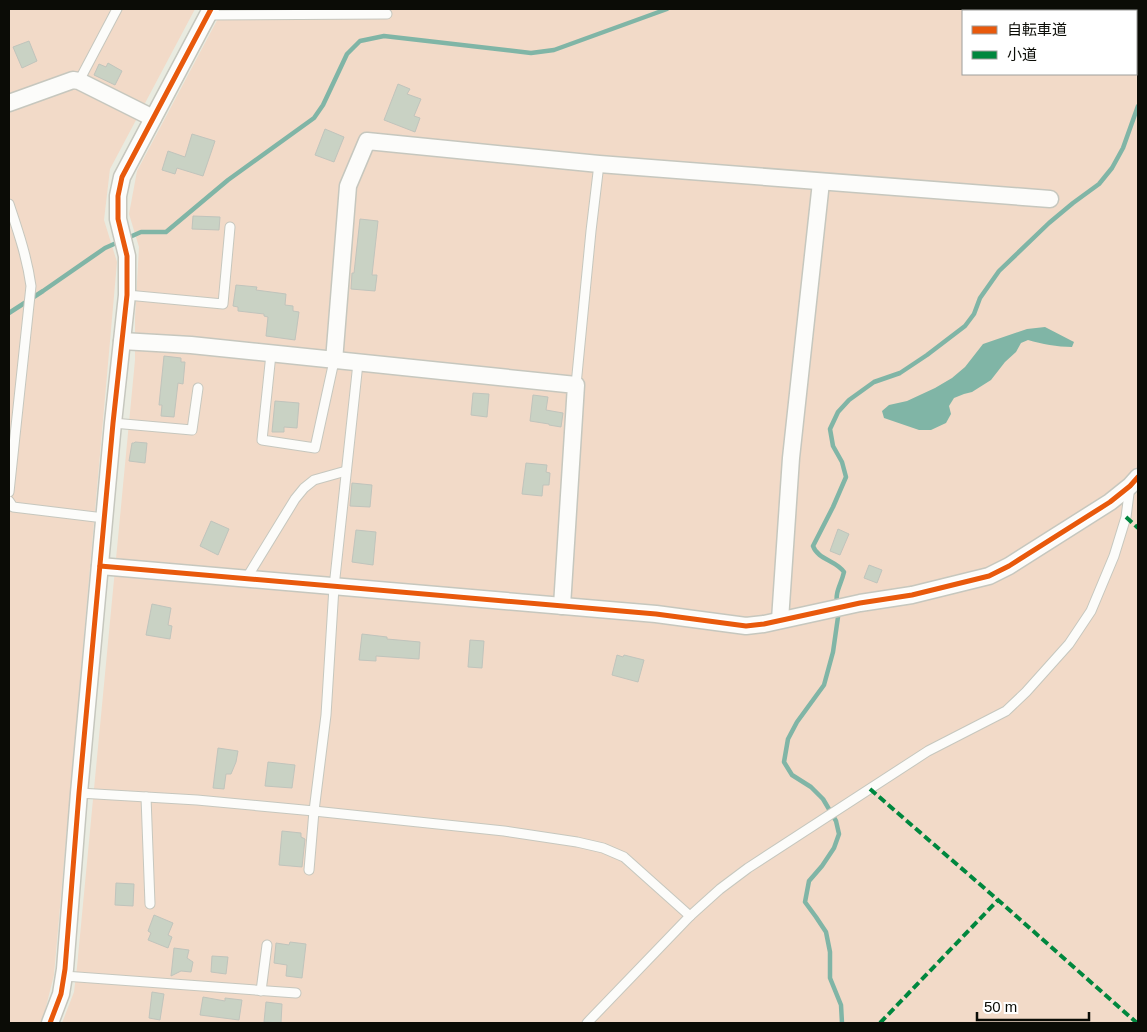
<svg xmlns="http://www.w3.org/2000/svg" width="1147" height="1032" font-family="Helvetica,'Noto Sans JP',sans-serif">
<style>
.green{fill:#f2dac8;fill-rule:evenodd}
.water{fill:#80b5a6}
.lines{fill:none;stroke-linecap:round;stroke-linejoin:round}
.stream{stroke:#80b5a6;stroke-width:4.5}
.building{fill:#c9d2c4;stroke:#c0c4bc}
.service-casing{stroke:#c6c7be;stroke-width:11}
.minor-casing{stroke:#c6c7be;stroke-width:19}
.service{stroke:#fcfcfa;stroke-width:9}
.minor{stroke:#fcfcfa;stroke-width:16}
.quiet{stroke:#00873e;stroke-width:4;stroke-dasharray:8 4;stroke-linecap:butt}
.cycleway-casing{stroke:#fff;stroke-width:8}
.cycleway{stroke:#e8590c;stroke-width:5}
</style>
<rect width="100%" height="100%" fill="#e9ebe0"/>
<g class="green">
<path d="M9,9H195L110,169L104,220L117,262L54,975L42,1023H9Z"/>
<path d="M223,9H1138V1023H62L74,992L77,967L135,360V318L139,247L129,214L137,171ZM963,11H1136V74H963Z"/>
</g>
<path class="water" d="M1045,327L1074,342L1072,347C1057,347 1042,344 1028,340L1021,343L1016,352L1005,362L991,380L972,392L964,394L954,398L949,406L951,414L946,423L931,430H919L884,418L882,411L889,405L907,401L935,388L952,378L965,367L983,344L1027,329Z"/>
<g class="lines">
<g class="stream">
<path d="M9,313L43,291L105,248L141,232H166L228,180L314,118L323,105L347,54L360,41L384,36L531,53L554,50L667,9"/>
<path d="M837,604C835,591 841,585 844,572C836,560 818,560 813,546L833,507L846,477L842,462L833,446L830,429L838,412L849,400L874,382L900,373L927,355L965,326L974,314L980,298L999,271L1049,223L1073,203L1099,184L1112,168L1123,148L1138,106"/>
<path d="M838,612V617L833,652L824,685L797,722L788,739L784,762L792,775L811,787L823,799L836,821L839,834L834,848L822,866L809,881L805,902L816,917L826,932L830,952V978L841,1005L842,1023"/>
</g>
</g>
<g class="building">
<path d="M29,41L37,61L22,68L13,47Z"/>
<path d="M108,63L122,71L115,85L94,75L99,64L106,67Z"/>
<path d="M398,84L410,89L407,94L421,99L414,116L420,118L415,132L384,120Z"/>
<path d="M325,129L344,137L334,162L315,155Z"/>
<path d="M192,134L215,141L203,176L177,168L175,174L162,170L168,151L185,157Z"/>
<path d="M193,216L220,217L219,230L192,229Z"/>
<path d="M360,219L378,221L372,275H377L375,291L351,289L352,273H354Z"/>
<path d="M236,285L257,287L256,290L286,294L285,305L293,306V311L299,312L295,340L266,336L268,317L264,316V314L238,311V307L233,306Z"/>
<path d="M164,356L181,358V362H185L183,384L178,383L174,417L161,416L162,405H159Z"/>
<path d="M473,393L489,394L487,417L471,415Z"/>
<path d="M533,395L548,397L546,410L563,413L561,427L549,425V424L530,421Z"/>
<path d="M275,401L299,403L297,428L284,427V432H272Z"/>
<path d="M135,442L147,443L145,463L129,461L132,443H134Z"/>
<path d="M526,463L547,465L546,472L550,473L549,485H543L542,496L522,494Z"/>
<path d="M352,483L372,485L370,507L350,506Z"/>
<path d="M211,521L229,529L218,555L200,546Z"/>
<path d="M838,529L849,534L840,555L830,551Z"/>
<path d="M356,530L376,532L373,565L352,562Z"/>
<path d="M869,565L882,570L877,583L864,578Z"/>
<path d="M152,604L171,608L168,625L172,626L170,639L146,635Z"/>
<path d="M362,634L387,637V639L420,642L419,659L376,656V661L359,660Z"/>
<path d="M470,640L484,641L482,668L468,667Z"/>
<path d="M617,655L623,657L624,655L644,660L638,682L612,675Z"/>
<path d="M218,748L238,751L236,762L231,774H226L224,789L213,788Z"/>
<path d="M268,762L295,765L292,788L265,786Z"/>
<path d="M282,831L301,833V837L305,839L302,867L279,865Z"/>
<path d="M116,883L134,884L133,906L115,905Z"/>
<path d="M154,915L173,923L168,935L172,937L168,948L148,940L151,933L148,931Z"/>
<path d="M290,942L306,944L302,978L286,976L287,965L274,963L276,943L289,945Z"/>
<path d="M174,948L189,950L187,958L193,962L191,972L181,971L171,976Z"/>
<path d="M212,956L228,957L226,974L211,972Z"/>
<path d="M152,992L164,994L160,1020L149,1018Z"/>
<path d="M203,997L225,1001V998L242,1000L239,1020L200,1015Z"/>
<path d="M266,1002L282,1004L281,1023L264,1022Z"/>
</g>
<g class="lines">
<defs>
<g id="service">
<path d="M207,15L387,14"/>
<path d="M79,81L117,9"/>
<path d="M9,204C18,231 27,257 31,286L9,492"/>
<path d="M127,295L223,304L230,227"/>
<path d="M271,354L262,440L315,448L334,361"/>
<path d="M576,385L591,231L599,164"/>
<path d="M113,423L192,430L198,388"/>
<path d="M9,501L13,507L104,518"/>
<path d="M246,579L295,499L304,488L314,480L346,471"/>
<path d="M79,793L197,800L314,811L504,831L577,842L603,848L624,857L690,916"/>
<path d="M146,797L150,904"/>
<path d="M309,870L314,811L326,715L334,587L358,363"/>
<path d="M64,976L296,993"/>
<path d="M261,991L267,945"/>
<path d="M587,1023L690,916L720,889L748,868L928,751L1006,711L1026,692L1069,644L1091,611L1114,556L1126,517L1130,486"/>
</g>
<g id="minor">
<path d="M9,103L73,80L79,81L153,118"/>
<path d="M122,341L191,345L576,385L562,606"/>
<path d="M334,361L348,186L367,141L599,164L1050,199"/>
<path d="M100,566L656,614L746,626L764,624L860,603L912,595L989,576L1009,566L1110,502L1130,486L1138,477"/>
<path d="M780,620L791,458L821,182"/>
<path d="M50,1023L61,994L65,969L79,793L113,423L127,295V256L118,219V196L122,177L211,9"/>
</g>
</defs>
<use href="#service" class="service-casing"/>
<use href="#minor" class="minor-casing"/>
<use href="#service" class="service"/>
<use href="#minor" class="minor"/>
<g class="quiet">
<path d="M1126,517L1138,528"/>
<path d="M870,789L998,900L1137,1023"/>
<path d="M880,1023L998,900"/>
</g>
<defs>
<g id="cycleway">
<path d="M100,566L656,614L746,626L764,624L860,603L912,595L989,576L1009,566L1110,502L1130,486L1138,477"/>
<path d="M50,1023L61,994L65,969L79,793L113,423L127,295V256L118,219V196L122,177L211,9"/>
</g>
</defs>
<use href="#cycleway" class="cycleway-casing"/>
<use href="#cycleway" class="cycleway"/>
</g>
<rect width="1147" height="1032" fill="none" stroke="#0b0c06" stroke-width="20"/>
<rect x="962" y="10" width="175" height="65" fill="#ffffff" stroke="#9d9e9b"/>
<rect x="972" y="26" width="25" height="8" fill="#e8590c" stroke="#9d9e9b"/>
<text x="1007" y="35" font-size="15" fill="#0b0c06">自転車道</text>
<rect x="972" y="51" width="25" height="8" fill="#00873e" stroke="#9d9e9b"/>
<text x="1007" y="60" font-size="15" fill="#0b0c06">小道</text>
<path d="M977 1012v8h112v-8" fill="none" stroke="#0b0c06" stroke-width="2.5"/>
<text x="984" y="1012" font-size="15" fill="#0b0c06" stroke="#ffffff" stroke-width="4" paint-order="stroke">50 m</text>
</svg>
